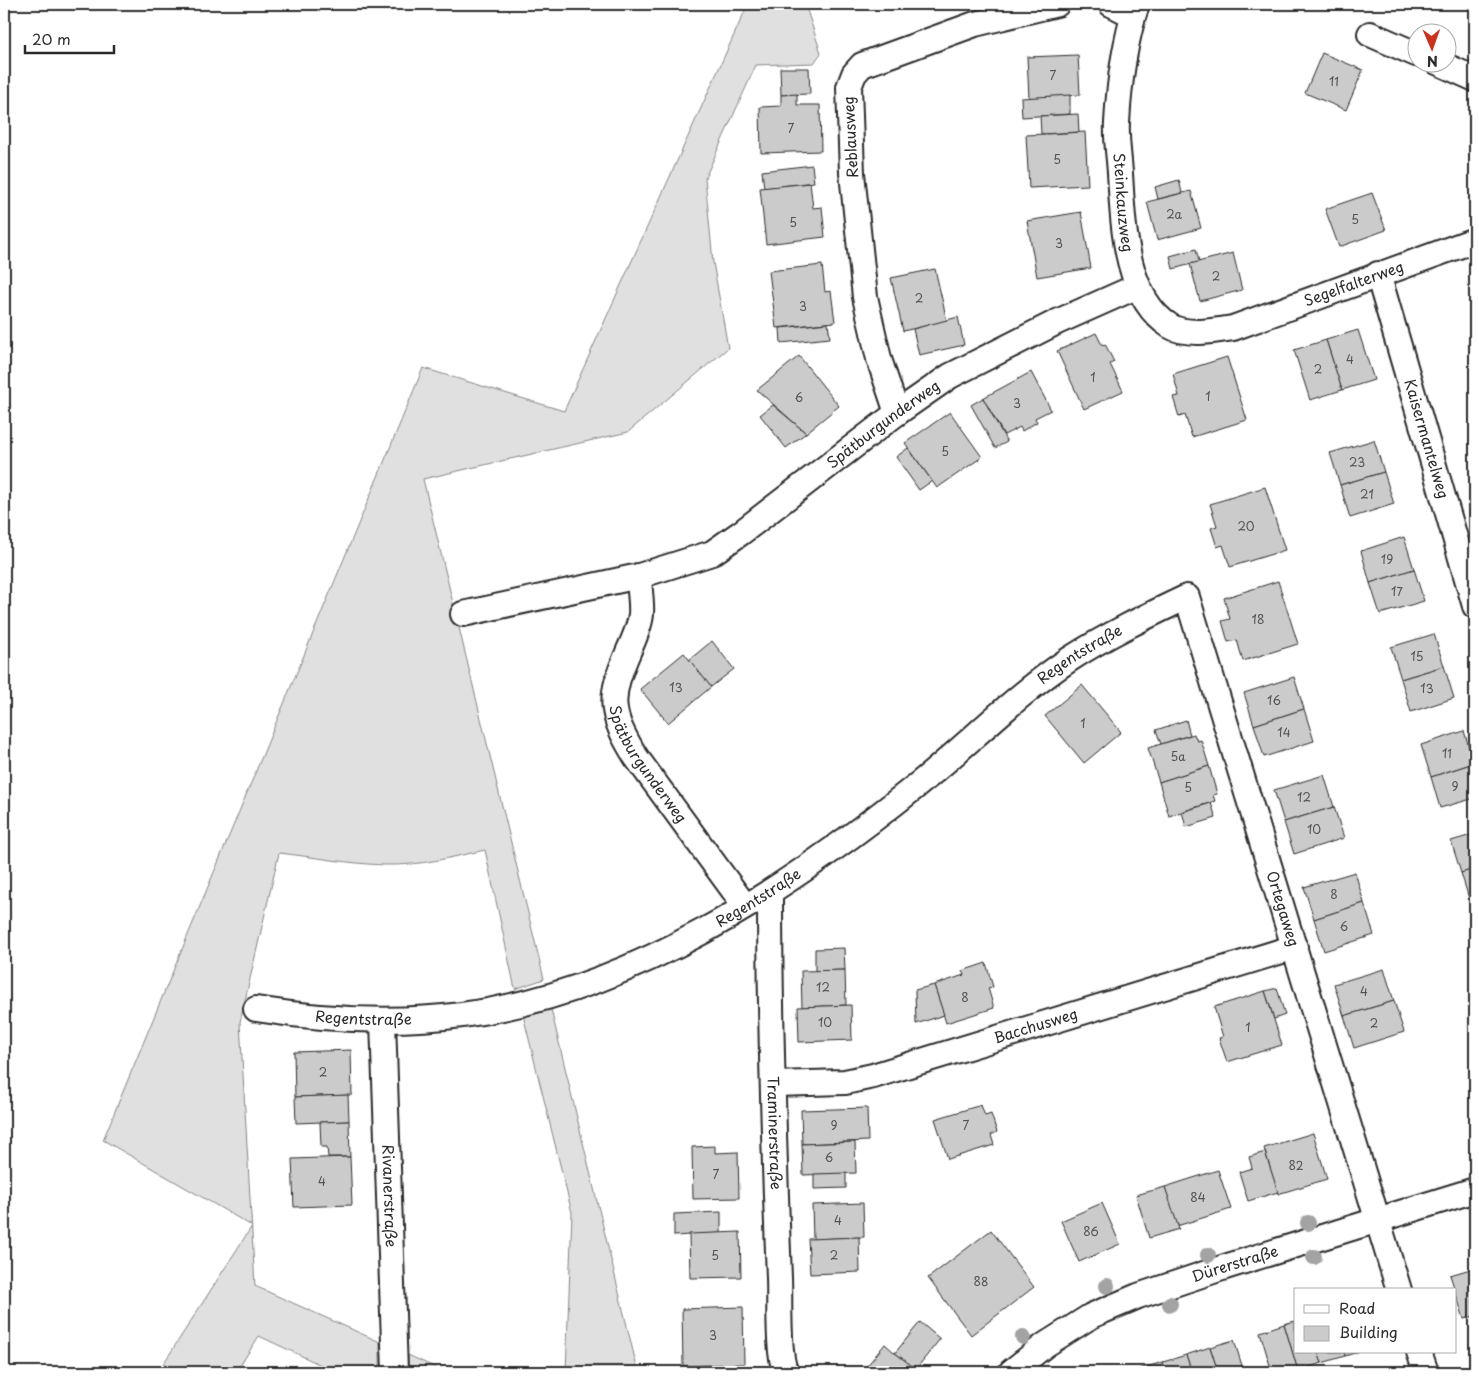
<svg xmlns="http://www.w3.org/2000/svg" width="1479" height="1376" font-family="'Playpen Sans',sans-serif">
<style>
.grass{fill:#e0e0e0;stroke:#868686}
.building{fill:#cbcbcb;stroke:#2b2b2b}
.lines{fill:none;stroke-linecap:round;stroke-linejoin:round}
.street-casing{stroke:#2b2b2b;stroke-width:28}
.street{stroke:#fff;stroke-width:24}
.tree{fill:#a3a3a3}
.labels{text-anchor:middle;stroke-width:4;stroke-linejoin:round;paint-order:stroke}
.number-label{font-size:12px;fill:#535353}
.street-label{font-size:15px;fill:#2b2b2b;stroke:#fff}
</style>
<rect width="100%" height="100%" fill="#fff"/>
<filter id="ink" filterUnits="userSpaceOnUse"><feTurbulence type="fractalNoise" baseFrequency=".02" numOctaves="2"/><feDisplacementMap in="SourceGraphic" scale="10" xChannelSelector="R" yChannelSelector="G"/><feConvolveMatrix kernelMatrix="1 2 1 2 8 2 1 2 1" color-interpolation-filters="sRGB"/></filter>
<g filter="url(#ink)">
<g class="grass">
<path d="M748,4H805L821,53L814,63L756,65L705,178L713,262L728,348L628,432L423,479L544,979L515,989L485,850C453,857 419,866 386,865C350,864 315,857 279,853L240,1022L255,1286L380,1342V1372H336L259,1336L236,1372H158L252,1226L103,1140L423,368L564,411Z"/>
<path d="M550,1005L638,1372H566L572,1213L523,1015Z"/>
<path d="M408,1355L445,1372H409Z"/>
</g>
<g class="building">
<path d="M1322,53L1363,70L1346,110L1305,93Z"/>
<path d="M1078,55L1080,95L1029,98L1027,57Z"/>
<path d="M780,68H809L810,94L781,95Z"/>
<path d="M797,94V105H820L821,151L761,153L760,107L781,106V95Z"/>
<path d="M1070,95V114L1022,117L1021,98Z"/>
<path d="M1078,114L1079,132L1041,134L1040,116Z"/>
<path d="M1085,132L1088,185L1029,188L1026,135Z"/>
<path d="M812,165L814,182L764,188L762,171Z"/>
<path d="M1179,180L1182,193L1158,199L1155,187Z"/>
<path d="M810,183L813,208L822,207L825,237L766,244L760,188Z"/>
<path d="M1191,191L1201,228L1157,240L1147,202Z"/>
<path d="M1372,193L1386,230L1339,247L1325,209Z"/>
<path d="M1081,212L1091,268L1037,277L1027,221Z"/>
<path d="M1196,249L1199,262L1173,269L1170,256Z"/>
<path d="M1233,253L1242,290L1200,301L1190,264Z"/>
<path d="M822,265L825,292L831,291L835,322L776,328L769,271Z"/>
<path d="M935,269L947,321L903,331L891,278Z"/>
<path d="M958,317L964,345L919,355L913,329Z"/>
<path d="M828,323L830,338L781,343L780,328Z"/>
<path d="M1358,330L1374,380L1342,390L1326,340Z"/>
<path d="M1096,333L1102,345L1105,344L1114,362L1110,364L1123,391L1084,409L1057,351Z"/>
<path d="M1326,340L1342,390L1310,400L1294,350Z"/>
<path d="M799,356L839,406L806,433L757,390Z"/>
<path d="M1227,357L1247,420L1192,437L1185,415L1179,417L1173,397L1179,396L1173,374Z"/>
<path d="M1031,372L1051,410L1035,418L1037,422L1022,431L1020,427L1004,435L983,398Z"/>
<path d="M983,398L1007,442L995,448L971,405Z"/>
<path d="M773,405L806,433L786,448L760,415Z"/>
<path d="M950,412L982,457L937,488L905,443Z"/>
<path d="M1374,440L1384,472L1340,485L1330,453Z"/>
<path d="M908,448L932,481L919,490L896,457Z"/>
<path d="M1384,472L1394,504L1350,518L1340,485Z"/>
<path d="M1265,487L1285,550L1230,567L1223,545L1217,547L1211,528L1217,526L1210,504Z"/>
<path d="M1404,537L1414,569L1370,583L1361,551Z"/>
<path d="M1414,569L1424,601L1380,614L1370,583Z"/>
<path d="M1278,581L1298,644L1243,661L1237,640L1228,642L1222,621L1230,619L1224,598Z"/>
<path d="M1434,634L1444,666L1401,679L1391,647Z"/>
<path d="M712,641L734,669L711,687L689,660Z"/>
<path d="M684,653L711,687L668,723L640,689Z"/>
<path d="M1444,666L1454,698L1411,712L1401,679Z"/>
<path d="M1294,677L1304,709L1254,725L1244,693Z"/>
<path d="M1082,685L1121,732L1084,763L1045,716Z"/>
<path d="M1304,709L1314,741L1264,757L1254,725Z"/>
<path d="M1186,720L1190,735L1161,744L1156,730Z"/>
<path d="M1464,731L1474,763L1431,777L1421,745Z"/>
<path d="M1194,734L1197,741L1201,740L1209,766L1159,782L1148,748Z"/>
<path d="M1474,763L1475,798L1440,808L1431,777Z"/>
<path d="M1209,766L1217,794L1213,795L1215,801L1169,816L1159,782Z"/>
<path d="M1324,775L1334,807L1284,822L1274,790Z"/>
<path d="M1211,803L1216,818L1186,827L1182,812Z"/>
<path d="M1334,807L1344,838L1294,854L1284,822Z"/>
<path d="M1475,834V869L1461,873L1451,841Z"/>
<path d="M1475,869V904L1471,905L1461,873Z"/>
<path d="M1355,872L1364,903L1314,919L1304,887Z"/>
<path d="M1364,903L1374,935L1324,951L1314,919Z"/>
<path d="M844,948L845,970L815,971V949Z"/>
<path d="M986,963L993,987L988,988L994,1008L946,1023L934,985L964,975L962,971Z"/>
<path d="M1384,969L1394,1001L1344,1016L1334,984Z"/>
<path d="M845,970L846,1005L802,1007L801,971Z"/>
<path d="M934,985L944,1015L916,1024L915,990Z"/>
<path d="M1277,988L1285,1015L1274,1019L1265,991Z"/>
<path d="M1265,991L1282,1045L1227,1062L1219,1038L1223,1037L1214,1007Z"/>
<path d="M1394,1001L1404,1032L1354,1048L1344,1016Z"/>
<path d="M851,1005L852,1040L799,1042L798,1007Z"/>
<path d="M351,1050L352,1095L295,1097L294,1052Z"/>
<path d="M348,1095L349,1121L296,1123L295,1097Z"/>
<path d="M981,1105L985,1116L991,1114L997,1132L991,1135L994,1145L948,1159L935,1119Z"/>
<path d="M867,1108L868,1141L802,1144L801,1110Z"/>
<path d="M349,1121L350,1157H328L327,1147H321L320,1122Z"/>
<path d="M1313,1133L1327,1179L1278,1194L1264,1148Z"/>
<path d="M855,1142L856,1173L803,1175L802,1144Z"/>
<path d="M715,1146V1153L738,1152L739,1198L693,1199L692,1147Z"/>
<path d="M1265,1152L1278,1192L1248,1201L1239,1172L1252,1168L1249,1157Z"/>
<path d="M350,1157L352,1205L294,1207L292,1159Z"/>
<path d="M1218,1170L1231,1209L1177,1226L1165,1187Z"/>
<path d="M846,1173V1188L814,1189V1174Z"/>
<path d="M1165,1187L1179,1229L1149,1238L1136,1195Z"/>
<path d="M863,1203L864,1237L813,1239L812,1205Z"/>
<path d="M1102,1203L1120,1244L1079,1262L1061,1221Z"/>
<path d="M721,1212V1233L674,1236V1214Z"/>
<path d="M991,1230L1034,1287L971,1335L928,1278Z"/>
<path d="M740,1232L741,1277L690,1278L689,1234Z"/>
<path d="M859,1237L860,1272L810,1274L808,1239Z"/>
<path d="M1474,1268L1475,1316L1464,1319L1450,1275Z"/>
<path d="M743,1307L744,1364L683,1366L682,1309Z"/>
<path d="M1295,1321V1352H1318L1322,1363L1298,1371L1284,1324Z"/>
<path d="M920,1322L940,1339L916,1369L895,1353Z"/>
<path d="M1284,1324L1298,1371L1272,1372L1260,1332Z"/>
<path d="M1234,1340L1244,1372H1218L1210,1347Z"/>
<path d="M885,1344L895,1353L920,1372H862Z"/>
<path d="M1210,1347L1218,1372H1192L1186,1355Z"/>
<path d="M1318,1352H1344L1345,1356L1322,1363Z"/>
<path d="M1344,1352H1358L1345,1356Z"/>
<path d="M1186,1355L1192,1372H1166L1163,1362Z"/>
<path d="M1163,1362L1166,1372H1140L1139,1369Z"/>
</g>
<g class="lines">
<defs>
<g id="street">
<path d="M1111,4L1133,15"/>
<path id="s1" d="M1137,4C1125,41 1119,84 1117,123C1116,140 1119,156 1120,173C1123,221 1124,297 1170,326C1186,336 1215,331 1233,328L1475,240"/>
<path d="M1370,34L1416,54"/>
<path d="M1437,62L1475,79"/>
<path id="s2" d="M1378,274L1475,606"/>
<path d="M897,413L879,359L865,297L852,173L849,87L854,74L862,65L975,24L1057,4"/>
<path id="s3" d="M639,576C639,588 642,602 641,614C640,626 634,639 629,650C608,698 609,713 636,757L745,906"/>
<path id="s4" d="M463,614L639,576L712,553L742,532L897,413L950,376L1057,322L1138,286"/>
<path id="s5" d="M770,893C770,1021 774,1150 779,1278C780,1299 777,1356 786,1372"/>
<path id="s6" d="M256,1009C325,1020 393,1024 462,1015C629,993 786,890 915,787C968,745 1014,696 1070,659C1107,635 1147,616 1187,597L1399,1290"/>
<path id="s7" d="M383,1021L395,1372"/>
<path id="s8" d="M774,1084L845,1082L873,1076L1295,947"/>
<path d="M1419,1352L1426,1372"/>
<path id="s9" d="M1011,1372L1045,1345L1091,1316L1138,1296L1225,1267L1475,1190"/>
</g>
</defs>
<use href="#street" class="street-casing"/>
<use href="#street" class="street"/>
</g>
<g class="tree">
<circle cx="1308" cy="1223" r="8"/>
<circle cx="1208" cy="1255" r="8"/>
<circle cx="1314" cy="1257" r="8"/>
<circle cx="1107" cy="1286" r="8"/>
<circle cx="1170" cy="1304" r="8"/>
<circle cx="1023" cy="1337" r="8"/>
</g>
</g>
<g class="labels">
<g class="number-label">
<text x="1053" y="80">7</text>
<text x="1334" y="86">11</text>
<text x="791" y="133">7</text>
<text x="1057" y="164">5</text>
<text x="1174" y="219">2a</text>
<text x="1355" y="224">5</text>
<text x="793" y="227">5</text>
<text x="1059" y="248">3</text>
<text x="1216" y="281">2</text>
<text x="919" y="303">2</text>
<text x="803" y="311">3</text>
<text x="1350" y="364">4</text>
<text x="1318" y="374">2</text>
<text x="1093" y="382">1</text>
<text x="1208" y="401">1</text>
<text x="799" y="402">6</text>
<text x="1017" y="408">3</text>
<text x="945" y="456">5</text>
<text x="1357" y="467">23</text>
<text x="1367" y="499">21</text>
<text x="1246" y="531">20</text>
<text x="1387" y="564">19</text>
<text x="1397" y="596">17</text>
<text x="1258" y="624">18</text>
<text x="1417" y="661">15</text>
<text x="676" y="692">13</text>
<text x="1427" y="693">13</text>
<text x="1274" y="705">16</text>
<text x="1083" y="728">1</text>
<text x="1284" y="737">14</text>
<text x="1447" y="758">11</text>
<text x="1178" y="761">5a</text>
<text x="1455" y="791">9</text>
<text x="1188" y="792">5</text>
<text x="1304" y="802">12</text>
<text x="1314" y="834">10</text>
<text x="1334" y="899">8</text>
<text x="1344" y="931">6</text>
<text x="823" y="992">12</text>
<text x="1364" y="996">4</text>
<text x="965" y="1002">8</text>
<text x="825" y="1027">10</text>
<text x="1374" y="1028">2</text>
<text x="1248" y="1032">1</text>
<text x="323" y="1077">2</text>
<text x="834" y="1130">9</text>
<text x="966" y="1130">7</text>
<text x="829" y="1162">6</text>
<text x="1296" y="1170">82</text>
<text x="716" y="1179">7</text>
<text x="322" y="1186">4</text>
<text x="1198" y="1202">84</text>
<text x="838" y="1225">4</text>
<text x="1091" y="1236">86</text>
<text x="715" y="1260">5</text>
<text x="834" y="1260">2</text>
<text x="981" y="1286">88</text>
<text x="713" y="1340">3</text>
</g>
<g class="street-label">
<text transform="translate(851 137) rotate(-93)" y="5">Reblausweg</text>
<text dy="5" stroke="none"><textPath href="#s1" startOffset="201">Steinkauzweg</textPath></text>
<text dy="5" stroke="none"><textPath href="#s1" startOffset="531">Segelfalterweg</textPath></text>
<text dy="5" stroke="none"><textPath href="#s4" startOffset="471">Spätburgunderweg</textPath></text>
<text dy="5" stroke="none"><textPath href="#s2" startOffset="172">Kaisermantelweg</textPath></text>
<text dy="5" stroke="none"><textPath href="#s6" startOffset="932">Regentstraße</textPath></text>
<text dy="5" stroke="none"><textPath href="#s3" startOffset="202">Spätburgunderweg</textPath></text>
<text dy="5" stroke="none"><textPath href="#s6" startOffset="528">Regentstraße</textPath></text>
<text dy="5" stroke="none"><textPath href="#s6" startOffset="1380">Ortegaweg</textPath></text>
<text dy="5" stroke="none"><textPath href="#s6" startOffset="108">Regentstraße</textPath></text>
<text dy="5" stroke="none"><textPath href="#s8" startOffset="270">Bacchusweg</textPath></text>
<text dy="5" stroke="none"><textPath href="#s5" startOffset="240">Traminerstraße</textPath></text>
<text dy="5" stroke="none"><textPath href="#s7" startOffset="175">Rivanerstraße</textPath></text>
<text dy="5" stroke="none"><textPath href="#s9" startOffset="251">Dürerstraße</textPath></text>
</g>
</g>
<rect width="1479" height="1376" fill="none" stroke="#fff" stroke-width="20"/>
<rect x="10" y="10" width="1459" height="1356" fill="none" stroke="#2b2b2b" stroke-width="2" filter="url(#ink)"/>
<rect x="1294" y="1288" width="162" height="65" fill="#ffffff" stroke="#aaaaaa"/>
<rect x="1304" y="1305" width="25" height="8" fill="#ffffff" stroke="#aaaaaa"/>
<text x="1339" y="1314" font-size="15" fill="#2b2b2b">Road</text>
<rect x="1304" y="1326" width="25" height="15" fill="#cbcbcb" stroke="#aaaaaa"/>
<text x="1339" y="1338" font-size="15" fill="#2b2b2b">Building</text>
<g transform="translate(1432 48) rotate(178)"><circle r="24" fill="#ffffff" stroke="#aaaaaa"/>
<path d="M0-4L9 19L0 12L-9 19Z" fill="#c8321e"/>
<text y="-8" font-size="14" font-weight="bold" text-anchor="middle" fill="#2b2b2b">N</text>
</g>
<path d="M25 45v8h89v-8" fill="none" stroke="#2b2b2b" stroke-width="2.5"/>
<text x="32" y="45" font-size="15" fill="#2b2b2b" stroke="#ffffff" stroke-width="4" paint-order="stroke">20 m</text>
</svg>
